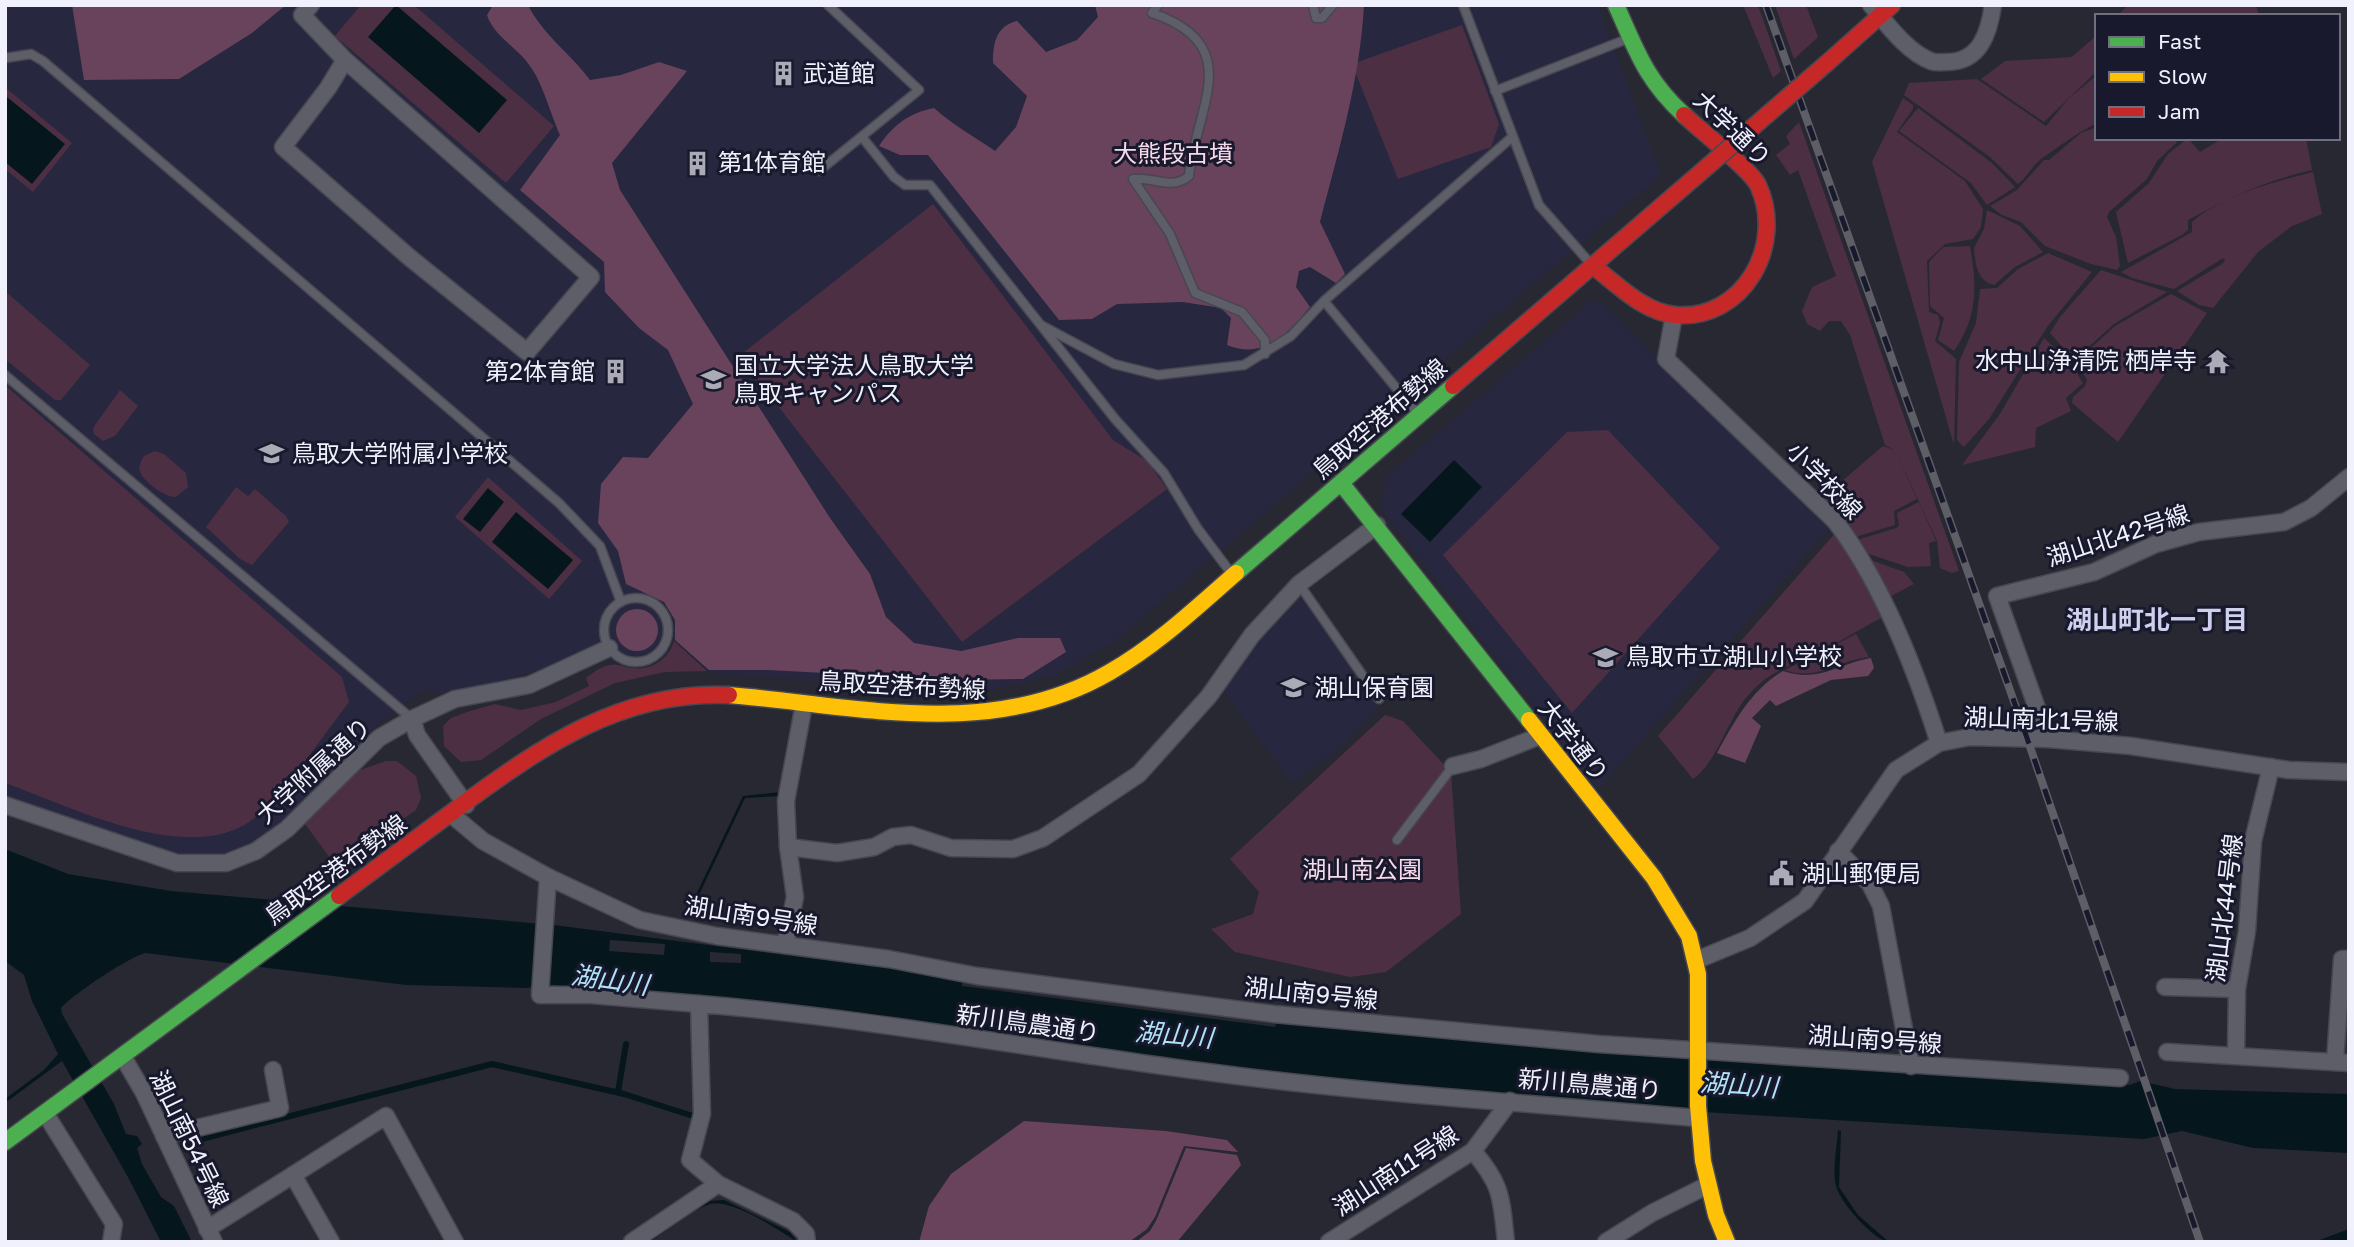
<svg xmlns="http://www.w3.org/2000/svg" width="2354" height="1247" font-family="'Golos Text','Noto Sans JP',sans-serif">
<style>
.built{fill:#272740}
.green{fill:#4c2f43}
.forest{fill:#69435c}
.water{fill:#06161d;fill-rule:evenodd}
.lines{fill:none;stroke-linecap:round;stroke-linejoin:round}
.stream{stroke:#06161d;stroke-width:6}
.lane-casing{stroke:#464750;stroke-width:11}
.street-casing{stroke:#464750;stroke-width:19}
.fast-casing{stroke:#464750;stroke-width:19}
.slow-casing{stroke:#464750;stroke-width:19}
.jam-casing{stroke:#464750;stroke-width:19}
.lane{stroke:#5d5e67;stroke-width:8}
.street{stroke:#5d5e67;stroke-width:16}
.fast{stroke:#4caf50;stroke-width:16}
.slow{stroke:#ffc107;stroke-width:16}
.jam{stroke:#c62828;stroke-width:16}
.rail-casing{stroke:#5e5e67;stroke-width:8}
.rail{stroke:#19192e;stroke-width:5;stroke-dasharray:16;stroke-linecap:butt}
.jam-bridge-casing{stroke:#464750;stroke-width:19;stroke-linecap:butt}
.jam-bridge{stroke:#c62828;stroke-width:16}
.labels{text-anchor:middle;stroke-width:6;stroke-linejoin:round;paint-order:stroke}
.poi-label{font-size:24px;fill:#f0f1fd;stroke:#19192e;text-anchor:start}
.street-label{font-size:24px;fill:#f0f1fd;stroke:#19192e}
.park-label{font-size:24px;fill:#f7d9ea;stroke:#19192e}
.neighbourhood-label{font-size:26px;font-weight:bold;fill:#ced0ed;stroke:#19192e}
.water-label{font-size:26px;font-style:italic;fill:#afe3f8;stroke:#19192e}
</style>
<rect width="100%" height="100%" fill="#282833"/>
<g class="built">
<path d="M5,5H1598L1661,175L1115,641L1055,675L990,690H928L709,672L673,639L665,656L642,667L610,661L554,666L445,695L424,689L377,725L286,824L236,854L188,859L5,796Z"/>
<path d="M1590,302H1600L1833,524L1598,789L1381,509L1386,477Z"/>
<path d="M1298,591L1379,706L1345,744L1292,784L1221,687L1255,638Z"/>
</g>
<g class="green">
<path d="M361,5H414L554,126L506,183L335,36Z"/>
<path d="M1743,5H1758L1781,71L1773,78Z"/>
<path d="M1775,5H1806L1818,37L1794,59Z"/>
<path d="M2128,5H2256L2259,16H2117Z"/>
<path d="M1462,25L1499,124L1491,147L1398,179L1352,64Z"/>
<path d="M2097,35V71L2044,122L1981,79L2005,61L2072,57Z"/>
<path d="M2097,75V123C2077,133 2058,147 2041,159C2032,166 2027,177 2018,184L1990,157L1904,95L1909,83L1977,79L2046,126L2068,99Z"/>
<path d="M6,88L72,143L33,192L5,169Z"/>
<path d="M1903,98L1913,105V109L1897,132L1965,181L1983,209L1981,227L1973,239L1945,244L1927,261L1929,312L1938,315L1940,323L1935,341L1956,359L1954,445L1872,162Z"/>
<path d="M1918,108L1992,163L2015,187L1987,205L1971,183L1899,131Z"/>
<path d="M1799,122L1959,571L1952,573L1940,568L1937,541L1896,452L1917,499L1894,511L1895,525L1855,537L1821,499L1883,446L1894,450L1885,445L1850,335L1841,321H1829L1820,331L1807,324L1802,311L1812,287L1836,276L1798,170L1790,175L1776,155L1790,144L1786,136Z"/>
<path d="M2097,127V138H2174L2177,142L2157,161L2147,179L2109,212L2107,217L2116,237L2120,266L2117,270L2091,264L2045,246L2021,222L2002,215L1990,206L2017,190L2044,160H2049L2081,133Z"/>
<path d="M2188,138L2200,152L2223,138H2306L2312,170C2266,180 2229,198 2188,220V230L2182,235L2128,263L2116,212L2149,183L2168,154Z"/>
<path d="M2313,172L2322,214L2292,226L2258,252L2213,308L2199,305L2177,291L2222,264L2225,261L2223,258L2174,289L2132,278L2121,272L2192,232V222C2223,195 2274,182 2313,172Z"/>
<path d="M933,204L1113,440L1147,461L1167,489L962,642L739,356Z"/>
<path d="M1987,210L2020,226L2043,252L2015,267L1994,285C1977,281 1975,263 1974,248L1984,229Z"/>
<path d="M1970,246C1977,285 1978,317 1954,351L1938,340L1944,318L1930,306L1929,262L1943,247Z"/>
<path d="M2048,253L2092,272L2047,327L1989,419L1964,447L1957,440L1959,362L1976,323L1980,289L1997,288L2018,269Z"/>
<path d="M2101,270L2167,292L2114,324L2074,360L2050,333L2060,317Z"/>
<path d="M5,291L90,365L61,400H55L5,359Z"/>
<path d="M2171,294L2207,313L2118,442L2072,403L2073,397L2085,386L2087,380L2077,364L2078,360L2115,326Z"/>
<path d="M2044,338L2070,362L2083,383L2066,398L2071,411L2036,428L2035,447L1962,465L2000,414Z"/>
<path d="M5,385L342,677L349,702C325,733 277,805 246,824C181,863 69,806 5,783Z"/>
<path d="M120,390L138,406L115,436L103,441L94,434L93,428Z"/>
<path d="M1608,430L1720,548L1572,713L1443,555L1567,432Z"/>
<path d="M155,451L164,454L186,473L188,487L176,497C166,498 144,482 140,472C138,466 141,461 144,456Z"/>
<path d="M488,477L582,561L549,599L455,517Z"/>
<path d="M236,487L248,496L255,489L286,516L289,522L252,565L240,559L206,527Z"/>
<path d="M1919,502L1936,541L1929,543L1931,566L1908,567L1863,552L1857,540L1896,528L1899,526L1897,513Z"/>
<path d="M1836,532L1883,617C1865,626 1849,636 1831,646C1799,665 1772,665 1745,699C1727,722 1717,762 1693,779L1658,736Z"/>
<path d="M1868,559L1904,572L1914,584L1887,598Z"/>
<path d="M1856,634L1869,657C1838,660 1816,682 1785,670Z"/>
<path d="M674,641L707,671L665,672L615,683L541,719L481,760L461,762L444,746L443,726L451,718L467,712L495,704L521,710L556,702L589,686L586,678C593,673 601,666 610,665C617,663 624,667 632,668C651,671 669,659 674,641Z"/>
<path d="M1385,715L1403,721L1451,772L1461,914L1386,972L1350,977L1235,952L1211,929L1253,914L1259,892L1230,859Z"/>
<path d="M386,761H397L416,776L421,798L416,810L336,866L305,824L360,770Z"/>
</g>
<g class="forest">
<path d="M72,5H286L252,33L179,79L84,80Z"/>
<path d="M493,5H528C543,35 570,53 590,80L621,75L659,62L687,71L612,163L620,190L830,518L870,574L886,617L914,643L961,651L1018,638H1060L1066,652L1023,679L956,680L768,670H709L675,640V620L664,602L626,584L618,551L598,523L601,484L623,457L648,458L693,404L668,350L639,328L605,292L604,262L520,190L560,135C551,115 543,85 532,69C519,48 494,37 487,15Z"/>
<path d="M1095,5H1364C1360,80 1339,149 1320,222L1345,274L1336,283L1310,267L1299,271L1296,287L1310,307C1288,334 1263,360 1227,345L1231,318L1221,308L1183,302L1117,304L1092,319L1059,320L928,155H900L879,146C893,125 909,113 934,108C953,125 975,137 995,151L1016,127L1027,96L993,63C993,43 996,26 1017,21L1046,52L1077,40L1098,17Z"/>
<circle cx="637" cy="630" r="21"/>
<path d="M1871,658L1874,668L1868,676L1831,680L1776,706L1770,700L1752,718L1761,726L1745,763L1717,753C1734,722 1751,690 1783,671C1819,683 1837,664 1871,658Z"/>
<path d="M1024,1121L1166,1131L1227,1140L1238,1152L1184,1146L1155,1217L1147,1229L1129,1242H919L929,1206L951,1174Z"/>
<path d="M1186,1148L1237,1155L1241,1165L1177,1242H1136L1150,1231L1156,1221Z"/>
</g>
<g class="water">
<path d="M396,5L507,100L479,133L368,37Z"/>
<path d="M7,97L65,144L32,184L5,162Z"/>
<path d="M1454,460L1482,487L1430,542L1401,514Z"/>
<path d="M488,488L504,502L480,532L463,519Z"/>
<path d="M516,512L573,560L548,589L492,542Z"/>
<path d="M781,792L780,796L745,798L688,918H685L743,796Z"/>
<path d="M5,849L68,874L171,891L554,925L878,967L879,964L963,979L962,986L1275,1027L1277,1020L1784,1066L2130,1085L2140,1081L2175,1089L2349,1094V1153L2253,1148L2182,1131L2144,1139L1671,1110L1505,1093L1304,1079L612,991L553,985L525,988L406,985L145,953C129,957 72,995 61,1008L62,1014L114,1104L126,1134L137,1136L142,1144L137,1148L142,1164L161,1197L174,1206L192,1242H161L129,1179L62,1061L5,1103V1099L44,1070L58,1054L32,1001L24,975L5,961ZM610,940L665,944L664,955L609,951ZM710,952L741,954V963L710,962Z"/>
<path d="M1838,1130L1841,1131L1839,1187L1858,1215L1889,1242C1873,1240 1840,1202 1836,1186C1832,1170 1837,1147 1838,1130Z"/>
<path d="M724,1200L790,1232L797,1242C781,1231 731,1198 710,1204C693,1209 666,1232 650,1242H644L708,1201Z"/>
<path d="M2349,1229V1242H2316L2317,1241Z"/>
</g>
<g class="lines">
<g class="stream">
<path d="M618,1092L626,1044"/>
<path d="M186,1143L492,1064L624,1094L696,1117"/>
</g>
<defs>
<g id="lane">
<path d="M1158,5L1152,13C1247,45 1196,107 1189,176C1171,191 1153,176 1133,179L1170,234L1195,293L1242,312L1265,340V354"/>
<path d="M1313,5L1316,18H1322L1333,5"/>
<path d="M1463,5L1539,205L1590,263"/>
<path d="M5,58L31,54L43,61L559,503L600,546L621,602"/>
<path d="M1495,91L1627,39"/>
<path d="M862,137L894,177L905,185H930L1115,419L1164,473L1198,529L1231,573"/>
<path d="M819,171L919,90L828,5"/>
<path d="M1041,325L1114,364L1158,375L1244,365L1291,336L1324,301"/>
<path d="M5,375L412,719"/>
<path d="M1417,413L1324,301L1511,138"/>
<path d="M1299,584L1379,699"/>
<circle cx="636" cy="630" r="32"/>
<path d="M1397,840L1453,766"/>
</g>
<g id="street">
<path d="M311,5L302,15L345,60L591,277L527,352L409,257L283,147L328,88L345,60"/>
<path d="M1871,5C1886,23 1908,53 1931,61C1935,63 1942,62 1947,62C1980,62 1989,33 1993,5"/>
<path d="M1674,315L1666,359L1835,521C1881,581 1916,671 1939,743"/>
<path d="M412,719L417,735L466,805"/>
<path d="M2048,739L1997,596L2094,572L2156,544L2199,532L2284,522L2311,508L2349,477"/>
<path d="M1453,766L1481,759L1540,736"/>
<path d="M5,805L177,863H226L256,851L287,829L379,738L412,719L455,699L529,685L609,648"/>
<path d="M452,815L483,841L548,877"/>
<path d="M788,847L837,853L874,847L893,837L911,835L951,848L1013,849L1043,838L1139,774L1209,696L1252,635L1299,584L1377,525"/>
<path d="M1838,851L1870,884L1881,906L1911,1066"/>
<path d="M785,945L795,897L788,847L786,801L804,704"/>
<path d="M1697,960L1750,938L1805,901L1896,770L1939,743L1970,737L2048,739L2131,746L2289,770L2349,772"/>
<path d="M2165,987L2237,989"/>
<path d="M699,1004L591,995H540L548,877L640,920L717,936L889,959L977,976L1274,1014L1599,1044L2120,1078"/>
<path d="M2167,1052L2349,1063"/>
<path d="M2236,1056L2237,989L2247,931L2253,841L2271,767"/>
<path d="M123,1057L144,1093L214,1242"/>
<path d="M2335,1062L2342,959H2349"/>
<path d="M45,1113L114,1224L111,1242"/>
<path d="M164,1136L280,1108L273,1070"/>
<path d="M1473,1151C1503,1186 1501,1198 1506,1242"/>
<path d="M293,1175L386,1116L455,1242"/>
<path d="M207,1229L293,1175L331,1242"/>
<path d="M632,1242L718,1184"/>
<path d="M807,1242L806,1234L793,1221L718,1184L690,1160L702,1114L699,1004C869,1018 1037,1050 1207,1072C1369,1094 1533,1103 1696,1118"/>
<path d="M1329,1242L1473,1151L1510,1101"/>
<path d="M1606,1242L1652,1213L1706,1186"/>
</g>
<g id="fast">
<path d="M1616,5C1637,52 1646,80 1684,115"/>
<path d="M1341,483L1529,720"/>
<path d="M1236,573L1453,386"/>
<path d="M5,1142L339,896"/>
</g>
<g id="slow">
<path d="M729,695C857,706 992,741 1110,672C1157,645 1196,608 1236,573"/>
<path d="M1529,720L1654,878L1689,936L1698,974V1106L1703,1161L1716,1215L1727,1242"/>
</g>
<g id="jam">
<path d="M1827,63L1892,5"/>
<path d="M1593,266C1617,284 1643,312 1675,315C1743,321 1786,245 1758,185C1750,169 1700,130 1684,115"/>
<path d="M1453,386L1708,166"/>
<path d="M339,896C379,866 419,837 459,807C541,747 622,690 729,695"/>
</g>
</defs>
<use href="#lane" class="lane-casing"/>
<use href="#street" class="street-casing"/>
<use href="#fast" class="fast-casing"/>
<use href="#slow" class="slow-casing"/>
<use href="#jam" class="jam-casing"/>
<use href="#lane" class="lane"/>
<use href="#street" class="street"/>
<use href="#fast" class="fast"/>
<use href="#slow" class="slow"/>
<use href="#jam" class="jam"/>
<defs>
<path id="rail" d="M1766,5L2027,738L2200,1242"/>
</defs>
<use href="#rail" class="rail-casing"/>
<use href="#rail" class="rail"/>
<defs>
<path id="jam-bridge" d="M1708,166L1827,63"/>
</defs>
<use href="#jam-bridge" class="jam-bridge-casing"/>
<use href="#jam-bridge" class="jam-bridge"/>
</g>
<defs>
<symbol id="building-bare" viewBox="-9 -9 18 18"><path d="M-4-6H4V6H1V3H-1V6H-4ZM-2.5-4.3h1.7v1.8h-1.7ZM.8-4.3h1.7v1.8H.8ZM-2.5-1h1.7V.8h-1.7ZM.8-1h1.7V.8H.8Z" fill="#aaabb6" stroke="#19192e" stroke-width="2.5" paint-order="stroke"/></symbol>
<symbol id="temple-bare" viewBox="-9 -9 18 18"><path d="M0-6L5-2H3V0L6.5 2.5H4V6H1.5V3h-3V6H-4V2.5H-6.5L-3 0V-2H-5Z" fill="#aaabb6" stroke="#19192e" stroke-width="2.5" paint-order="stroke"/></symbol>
<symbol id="university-bare" viewBox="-9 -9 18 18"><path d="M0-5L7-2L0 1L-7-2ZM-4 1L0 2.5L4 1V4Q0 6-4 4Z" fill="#aaabb6" stroke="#19192e" stroke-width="2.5" paint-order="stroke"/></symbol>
<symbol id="school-bare" viewBox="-9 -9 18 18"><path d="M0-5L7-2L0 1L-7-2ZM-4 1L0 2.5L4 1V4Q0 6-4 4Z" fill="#aaabb6" stroke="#19192e" stroke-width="2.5" paint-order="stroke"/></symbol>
<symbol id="civic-bare" viewBox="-9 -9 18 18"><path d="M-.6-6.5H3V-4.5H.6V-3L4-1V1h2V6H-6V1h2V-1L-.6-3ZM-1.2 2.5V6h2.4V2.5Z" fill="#aaabb6" stroke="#19192e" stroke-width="2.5" paint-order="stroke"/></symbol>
</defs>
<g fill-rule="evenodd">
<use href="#building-bare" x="766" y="56" width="35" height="35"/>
<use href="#building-bare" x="680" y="146" width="35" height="35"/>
<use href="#temple-bare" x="2200" y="344" width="35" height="35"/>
<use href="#building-bare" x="598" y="354" width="35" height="35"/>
<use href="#university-bare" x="696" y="362" width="35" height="35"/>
<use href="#school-bare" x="254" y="436" width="35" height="35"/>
<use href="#school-bare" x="1588" y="640" width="35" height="35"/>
<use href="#school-bare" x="1276" y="670" width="35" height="35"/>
<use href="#civic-bare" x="1764" y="856" width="35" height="35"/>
</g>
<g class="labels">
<g class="poi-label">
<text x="803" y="82">武道館</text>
<text x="718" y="171">第1体育館</text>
<text x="2197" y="369" text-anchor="end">水中山浄清院 栖岸寺</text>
<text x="734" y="374">国立大学法人鳥取大学<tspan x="734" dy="28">鳥取キャンパス</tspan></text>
<text x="595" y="380" text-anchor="end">第2体育館</text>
<text x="292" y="462">鳥取大学附属小学校</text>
<text x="1626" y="665">鳥取市立湖山小学校</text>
<text x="1314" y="696">湖山保育園</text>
<text x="1801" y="882">湖山郵便局</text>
</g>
<g class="street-label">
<text transform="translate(1732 129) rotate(44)" y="8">大学通り</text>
<text transform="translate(1380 419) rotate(-41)" y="8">鳥取空港布勢線</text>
<text transform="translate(1824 481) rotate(46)" y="8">小学校線</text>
<text transform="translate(2118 536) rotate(-18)" y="8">湖山北42号線</text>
<text transform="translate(902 686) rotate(3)" y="8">鳥取空港布勢線</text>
<text transform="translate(2041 720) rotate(2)" y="8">湖山南北1号線</text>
<text transform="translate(1573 741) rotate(52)" y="8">大学通り</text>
<text transform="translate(314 771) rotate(-42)" y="8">大学附属通り</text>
<text transform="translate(336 870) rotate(-36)" y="8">鳥取空港布勢線</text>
<text transform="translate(2225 908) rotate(-83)" y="8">湖山北44号線</text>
<text transform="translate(751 916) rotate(9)" y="8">湖山南9号線</text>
<text transform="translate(1311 994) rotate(6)" y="8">湖山南9号線</text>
<text transform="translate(1028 1024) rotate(8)" y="8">新川鳥農通り</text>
<text transform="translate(1875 1040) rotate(4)" y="8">湖山南9号線</text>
<text transform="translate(1590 1085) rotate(5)" y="8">新川鳥農通り</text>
<text transform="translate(189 1139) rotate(64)" y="8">湖山南54号線</text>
<text transform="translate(1396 1171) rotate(-33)" y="8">湖山南11号線</text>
</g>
<g class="park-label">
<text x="1173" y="162">大熊段古墳</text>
<text x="1362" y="878">湖山南公園</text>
</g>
<g class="neighbourhood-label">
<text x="2157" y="629">湖山町北一丁目</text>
</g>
<g class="water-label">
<text transform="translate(610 980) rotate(8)" y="9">湖山川</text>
<text transform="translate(1174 1035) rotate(5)" y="9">湖山川</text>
<text transform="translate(1739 1085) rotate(4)" y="9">湖山川</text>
</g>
</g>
<rect width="2354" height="1247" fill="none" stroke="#f0f1fd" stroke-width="14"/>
<rect x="2095" y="14" width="245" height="126" fill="#19192e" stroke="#6f6f81" stroke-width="2"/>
<rect x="2109" y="37" width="35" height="10" fill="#4caf50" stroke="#6f6f81" stroke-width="2"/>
<text x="2158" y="49" font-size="21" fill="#f0f1fd">Fast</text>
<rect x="2109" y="72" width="35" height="10" fill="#ffc107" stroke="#6f6f81" stroke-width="2"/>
<text x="2158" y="84" font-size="21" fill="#f0f1fd">Slow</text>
<rect x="2109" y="107" width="35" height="10" fill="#c62828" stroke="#6f6f81" stroke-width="2"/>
<text x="2158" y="119" font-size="21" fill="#f0f1fd">Jam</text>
</svg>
